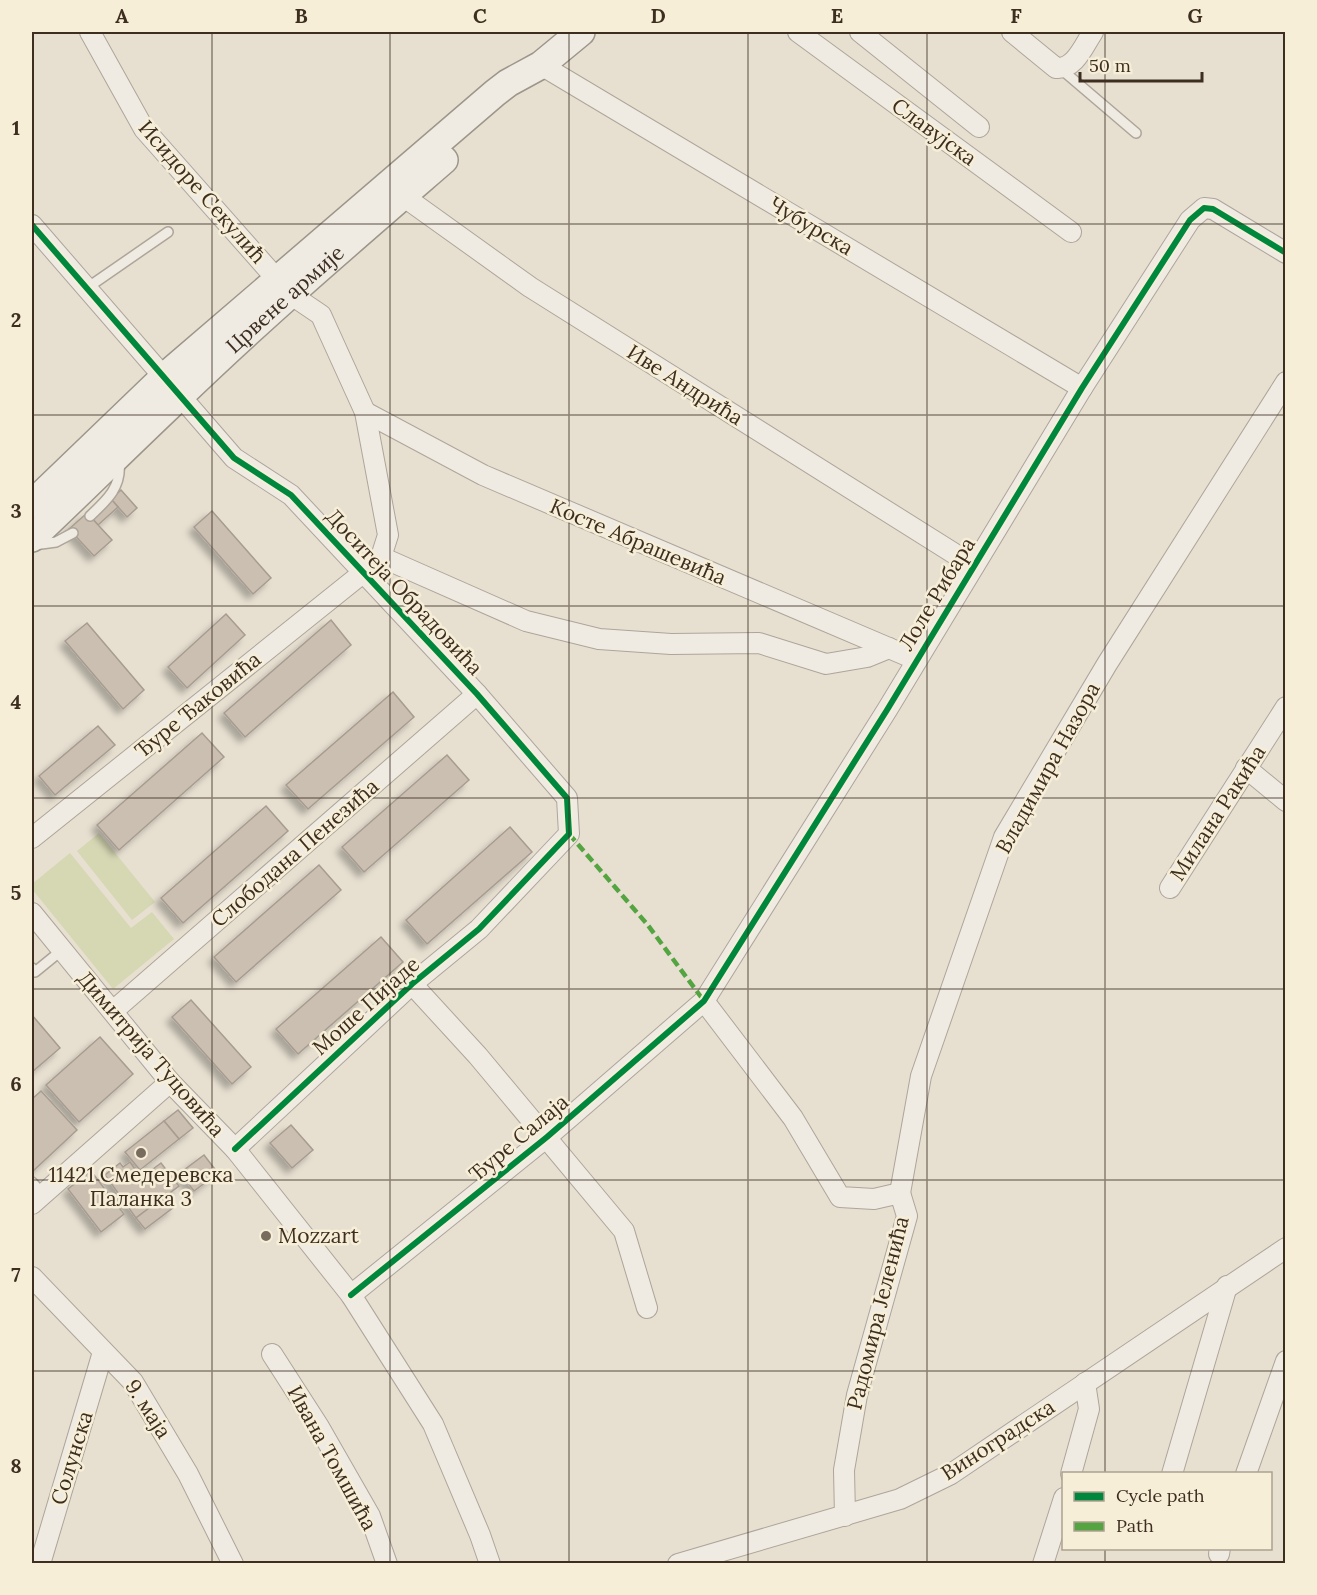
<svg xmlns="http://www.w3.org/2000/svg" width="1317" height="1595" font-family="Lora,serif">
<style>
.green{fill:#d6d7b3}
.building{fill:#cbbfb2;stroke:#a89c90;stroke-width:1.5;filter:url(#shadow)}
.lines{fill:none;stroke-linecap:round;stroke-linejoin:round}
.lane-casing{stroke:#ada599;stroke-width:12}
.street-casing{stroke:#ada599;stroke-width:22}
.secondary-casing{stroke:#9c958a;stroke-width:30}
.lane{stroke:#efebe3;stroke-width:9}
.street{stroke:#efebe3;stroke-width:20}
.secondary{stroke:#efebe3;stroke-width:27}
.quiet{stroke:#54a441;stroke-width:4.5;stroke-dasharray:9 4.5;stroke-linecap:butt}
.cycleway-casing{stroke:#f7eed8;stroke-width:10}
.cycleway{stroke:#00873e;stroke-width:6}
.grid{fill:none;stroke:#3d2e20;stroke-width:1.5;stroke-opacity:0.55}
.poi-dot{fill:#786c5e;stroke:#f7eed8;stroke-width:2}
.labels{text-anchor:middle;stroke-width:5;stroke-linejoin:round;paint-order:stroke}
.street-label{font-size:21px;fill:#3d2e20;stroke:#f7eed8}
.poi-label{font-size:21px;fill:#3d2e20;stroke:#f7eed8}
.neatline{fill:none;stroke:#3d2e20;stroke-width:2}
.grid-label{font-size:20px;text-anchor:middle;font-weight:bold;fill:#3d2e20}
</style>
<defs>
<filter id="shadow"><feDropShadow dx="-5.5" dy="5.5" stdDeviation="3" flood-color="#0004"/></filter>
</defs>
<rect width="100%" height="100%" fill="#e7e0d1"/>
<g class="green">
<path d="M99,833L155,902L132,920L77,851Z"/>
<path d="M70,853L131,928L152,912L174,939L113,989L32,889V884Z"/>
</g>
<g class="building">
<path d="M121,490L137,508L127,517L111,499Z"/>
<path d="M111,499L118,507L98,525L91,517Z"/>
<path d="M212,511L271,578L253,594L194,527Z"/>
<path d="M87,513L112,540L94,556L69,529Z"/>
<path d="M226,614L245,635L187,688L168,667Z"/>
<path d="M331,620L351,645L245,737L224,713Z"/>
<path d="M87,623L144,690L123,709L65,641Z"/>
<path d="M393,692L414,717L308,809L286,785Z"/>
<path d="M98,726L115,745L55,795L39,776Z"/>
<path d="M202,733L224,757L119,850L97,825Z"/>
<path d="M447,755L469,780L364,872L342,847Z"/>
<path d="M266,806L288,831L183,923L161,898Z"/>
<path d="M510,827L532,852L427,944L406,920Z"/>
<path d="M319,865L341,890L236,982L214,957Z"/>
<path d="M381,937L403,962L298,1054L276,1029Z"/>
<path d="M191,1000L251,1067L232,1084L172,1017Z"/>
<path d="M32,1015L60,1048L32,1072Z"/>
<path d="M100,1037L133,1074L79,1122L46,1085Z"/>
<path d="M41,1091L77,1130L32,1172V1099Z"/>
<path d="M178,1110L193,1128L179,1139L164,1121Z"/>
<path d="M164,1121L179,1139L140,1170L125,1152Z"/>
<path d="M291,1125L313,1150L292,1168L270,1143Z"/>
<path d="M204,1155L218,1173L194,1191L180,1173Z"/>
<path d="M130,1162L141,1178L161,1163L179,1186L136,1218L105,1175L120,1163L123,1167Z"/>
<path d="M91,1171L124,1214L101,1232L68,1189Z"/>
<path d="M165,1196L174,1207L145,1229L136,1218Z"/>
</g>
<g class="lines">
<defs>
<g id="lane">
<path d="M1061,69L1136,133"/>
<path d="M87,288L168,232"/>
<path d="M90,516C106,501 122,487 119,463"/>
<path d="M34,545L56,542L73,533"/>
<path d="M32,968L35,972L62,950"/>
<path d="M32,1182L43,1194"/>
</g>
<g id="street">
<path d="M798,32L1071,232"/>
<path d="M860,32L979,127"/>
<path d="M1012,32L1056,68C1075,70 1084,45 1093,32"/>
<path d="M541,65L1082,388"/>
<path d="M403,196L530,287L974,566"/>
<path d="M32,225L234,458L291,495L477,694L567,798L569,834L479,929L412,984L235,1149"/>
<path d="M365,412L483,475L917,660"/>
<path d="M381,557L526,621L599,639L671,644L759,643L826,664L867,657L889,648"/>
<path d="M1246,768L1286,801"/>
<path d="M32,838L364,572L381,557L388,535L365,412L325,324L321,315L290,294L144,129L90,32"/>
<path d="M1170,888L1286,707"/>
<path d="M32,913L170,1082L235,1149L351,1295L433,1424L480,1535L490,1564"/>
<path d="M412,984L478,1056L624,1231L647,1308"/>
<path d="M704,1001L793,1118L840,1197L874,1199L900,1193L907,1216L857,1395L844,1470L845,1516"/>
<path d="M113,1011L477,694"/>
<path d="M900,1193L921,1076L1004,837L1107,664L1286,382"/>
<path d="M32,1204L170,1082"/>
<path d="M32,1277L133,1382L188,1474L233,1564"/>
<path d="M351,1295L547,1137L704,1001L887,710L1082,388L1190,220L1204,208L1213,209L1286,253"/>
<path d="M272,1354L319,1427L370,1516L387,1564"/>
<path d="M1071,1474L1089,1409L1085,1383"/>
<path d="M1172,1474L1227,1286"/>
<path d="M1246,1474L1286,1361"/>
<path d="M1219,1554L1220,1548"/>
<path d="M40,1564L103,1352"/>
<path d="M678,1564L900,1499L951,1474L1286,1248"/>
<path d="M1043,1564L1064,1498"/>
</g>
<g id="secondary">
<path d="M32,504L163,378L495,93L508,83L541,65L581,32"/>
<path id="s1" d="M32,538C82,491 130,443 180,396C265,314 355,237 444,160"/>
</g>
</defs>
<use href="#lane" class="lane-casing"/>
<use href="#street" class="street-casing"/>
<use href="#secondary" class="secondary-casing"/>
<use href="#lane" class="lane"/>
<use href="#street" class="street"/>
<use href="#secondary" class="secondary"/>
<path class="quiet" d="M569,834L647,924L704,1001"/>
<defs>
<g id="cycleway">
<path d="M32,225L234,458L291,495L477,694L567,798L569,834L479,929L412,984L235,1149"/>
<path d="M351,1295L547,1137L704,1001L887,710L1082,388L1190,220L1204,208L1213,209L1286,253"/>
</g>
</defs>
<use href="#cycleway" class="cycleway-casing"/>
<use href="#cycleway" class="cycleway"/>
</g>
<path class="grid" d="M212,32V1564M390,32V1564M569,32V1564M748,32V1564M927,32V1564M1105,32V1474M32,224H1286M32,415H1286M32,606H1286M32,798H1286M32,989H1286M32,1180H1286M32,1371H1286M1105,1548V1564"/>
<g class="poi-dot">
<circle cx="141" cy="1153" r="6"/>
<circle cx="266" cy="1236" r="6"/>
</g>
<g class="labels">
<g class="street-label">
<text transform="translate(934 132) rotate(36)" y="7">Славујска</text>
<text transform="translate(202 192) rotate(49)" y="7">Исидоре Секулић</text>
<text transform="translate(811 226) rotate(31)" y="7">Чубурска</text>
<text dy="7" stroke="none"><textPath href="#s1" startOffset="348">Црвене армије</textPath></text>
<text transform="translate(685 385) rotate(32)" y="7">Иве Андрића</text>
<text transform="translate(638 542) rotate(23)" y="7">Косте Абрашевића</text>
<text transform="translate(404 592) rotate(47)" y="7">Доситеја Обрадовића</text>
<text transform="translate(937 594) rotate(-59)" y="7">Лоле Рибара</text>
<text transform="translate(198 705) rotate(-39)" y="7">Ђуре Ђаковића</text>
<text transform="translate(1048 768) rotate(-61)" y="7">Владимира Назора</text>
<text transform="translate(1218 813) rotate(-57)" y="7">Милана Ракића</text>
<text transform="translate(295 853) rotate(-41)" y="7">Слободана Пенезића</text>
<text transform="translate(366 1006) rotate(-42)" y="7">Моше Пијаде</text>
<text transform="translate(151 1054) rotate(49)" y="7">Димитрија Туцовића</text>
<text transform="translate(519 1138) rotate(-40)" y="7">Ђуре Салаја</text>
<text transform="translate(878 1313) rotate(-76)" y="7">Радомира Јеленића</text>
<text transform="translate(148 1409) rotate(57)" y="7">9. маја</text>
<text transform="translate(998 1440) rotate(-33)" y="7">Виноградска</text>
<text transform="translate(72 1458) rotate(-73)" y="7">Солунска</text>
<text transform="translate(332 1458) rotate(61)" y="7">Ивана Томшића</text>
</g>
<g class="poi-label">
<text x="141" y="1182">11421 Смедеревска<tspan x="141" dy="24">Паланка 3</tspan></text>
<text x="278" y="1243" text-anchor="start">Mozzart</text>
</g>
</g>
<rect width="1317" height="1595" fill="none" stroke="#f7eed8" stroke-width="66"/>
<rect x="1062" y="1472" width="210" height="78" fill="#f7eed8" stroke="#ada18e" stroke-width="1.5"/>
<rect x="1074" y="1492" width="30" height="9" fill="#00873e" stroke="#ada18e" stroke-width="1.5"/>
<text x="1116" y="1502" font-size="18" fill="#3d2e20">Cycle path</text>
<rect x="1074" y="1522" width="30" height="9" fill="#54a441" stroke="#ada18e" stroke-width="1.5"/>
<text x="1116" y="1532" font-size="18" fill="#3d2e20">Path</text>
<path d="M1080 72v9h122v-9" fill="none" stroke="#3d2e20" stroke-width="3"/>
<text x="1089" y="72" font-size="18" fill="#3d2e20" stroke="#f7eed8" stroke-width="4.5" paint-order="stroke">50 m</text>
<rect x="33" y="33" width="1251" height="1529" class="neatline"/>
<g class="grid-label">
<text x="122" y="23">A</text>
<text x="301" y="23">B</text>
<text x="480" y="23">C</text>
<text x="658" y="23">D</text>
<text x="837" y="23">E</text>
<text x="1016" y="23">F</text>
<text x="1195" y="23">G</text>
<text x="16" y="135">1</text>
<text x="16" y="327">2</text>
<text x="16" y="518">3</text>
<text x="16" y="709">4</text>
<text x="16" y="900">5</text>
<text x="16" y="1091">6</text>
<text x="16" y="1282">7</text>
<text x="16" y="1473">8</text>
</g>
</svg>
